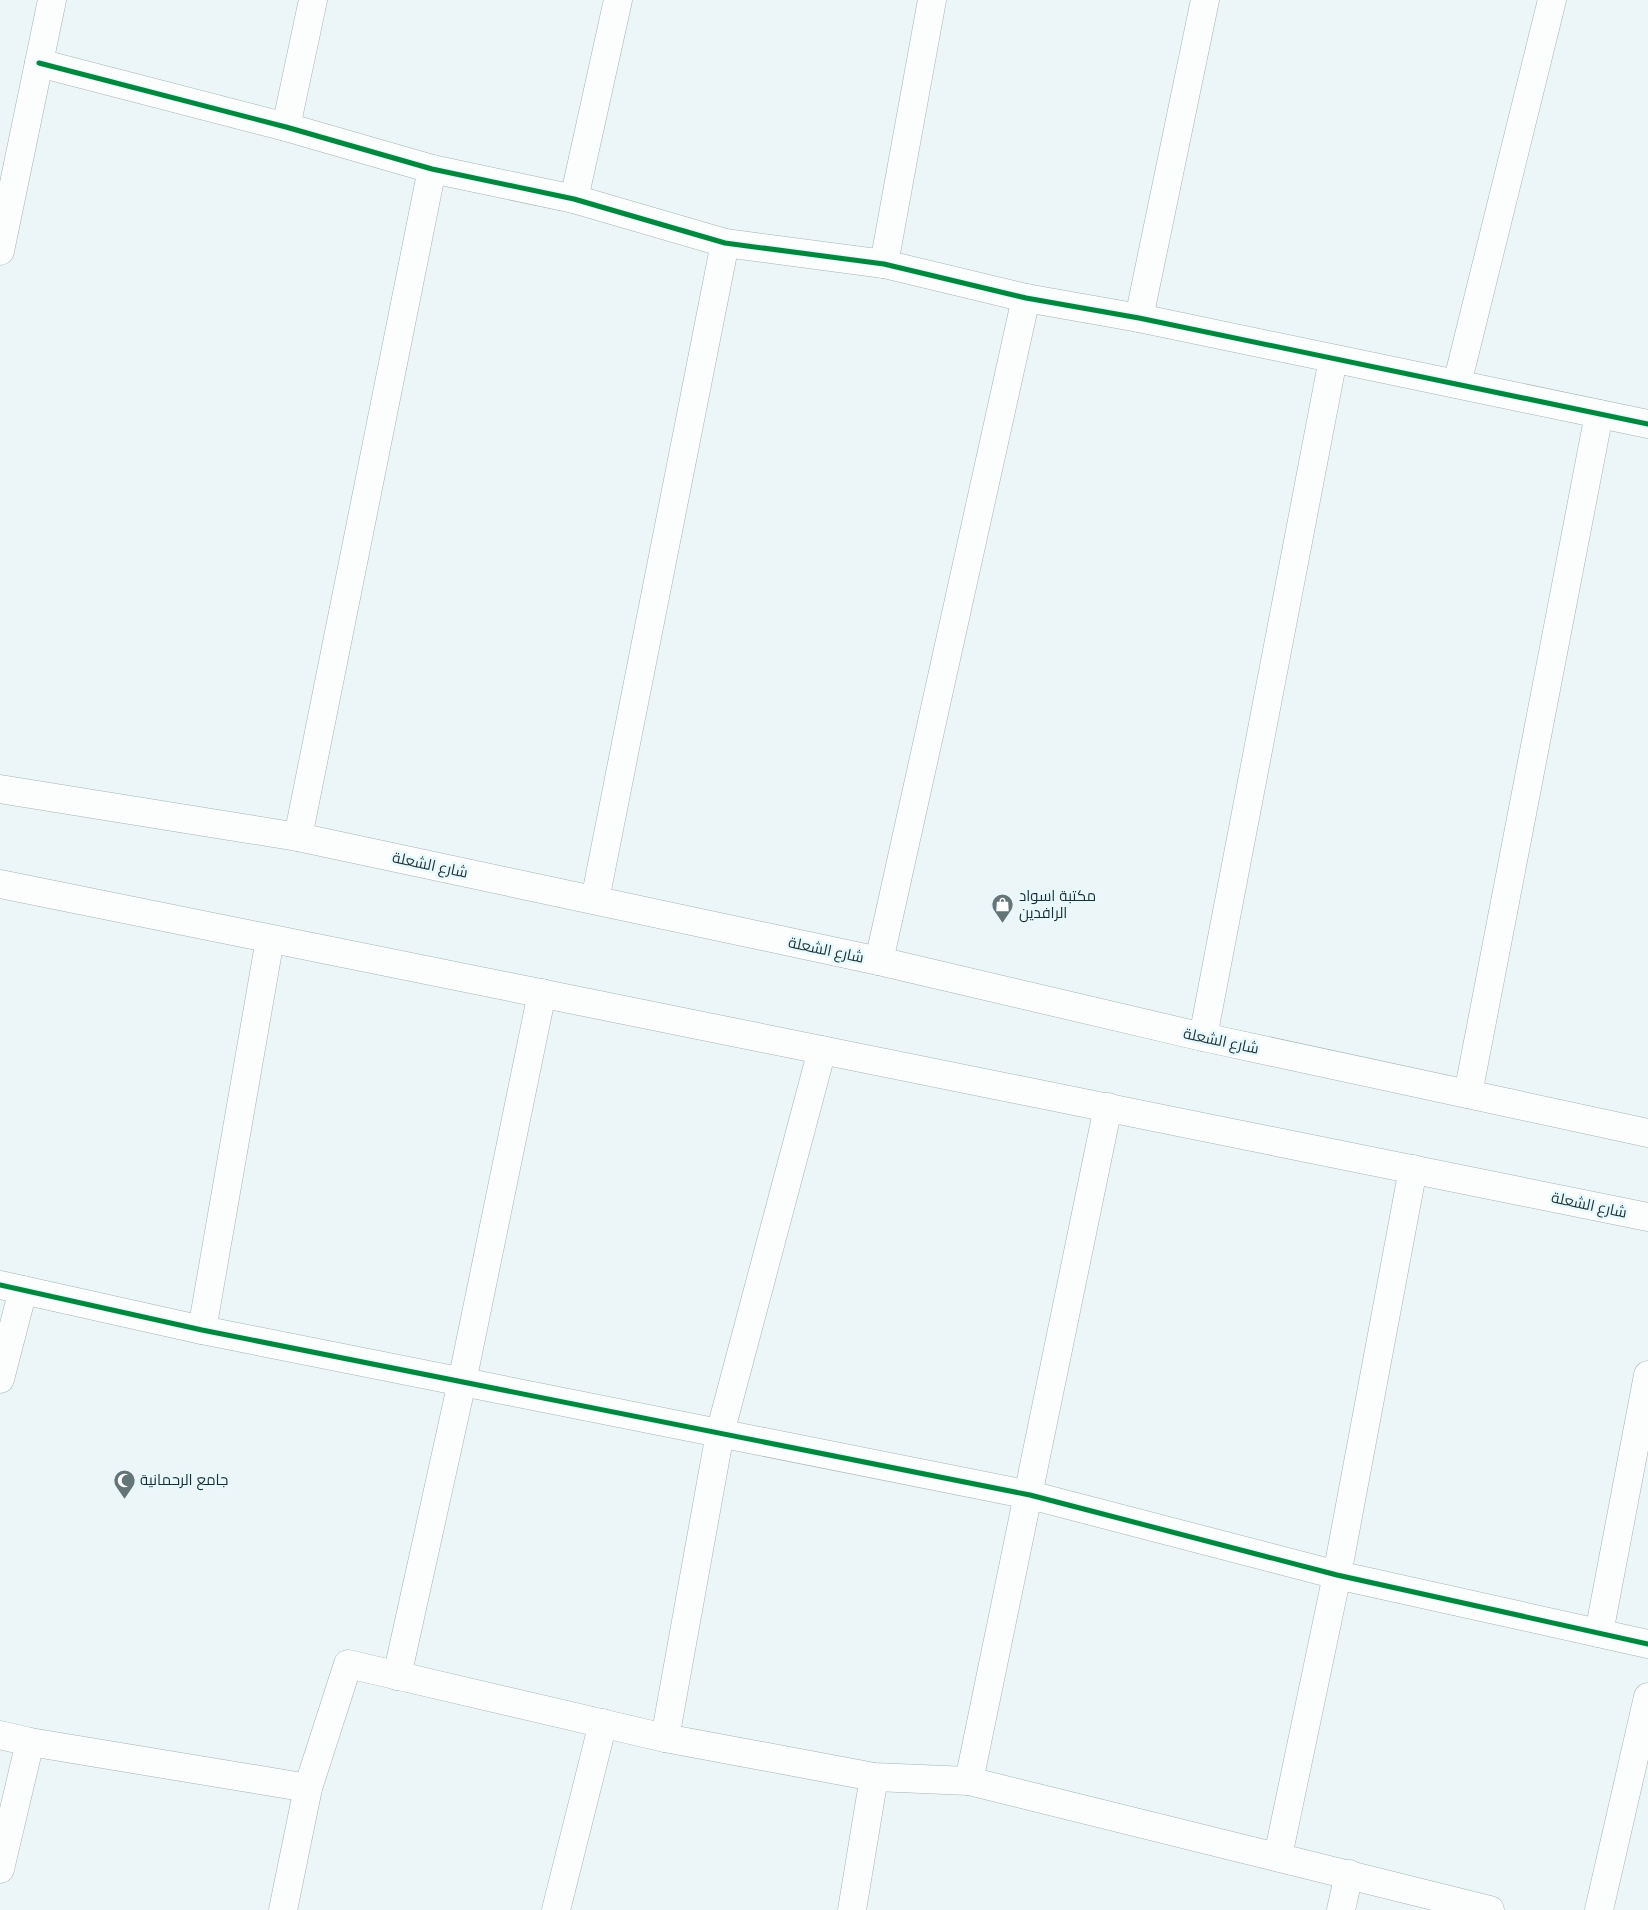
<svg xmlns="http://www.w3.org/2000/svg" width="1648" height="1910" font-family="'Nunito Sans',Cairo,sans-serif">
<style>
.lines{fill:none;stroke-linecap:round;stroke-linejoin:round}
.minor-casing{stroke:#a5b2b4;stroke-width:29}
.secondary-casing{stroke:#a5b2b4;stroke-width:29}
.minor{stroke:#fcfefe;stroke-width:28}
.secondary{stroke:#fcfefe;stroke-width:28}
.cycleway-casing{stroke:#e7f9fd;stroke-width:8}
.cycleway{stroke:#00873e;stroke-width:5}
.labels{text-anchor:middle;stroke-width:5;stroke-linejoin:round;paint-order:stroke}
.street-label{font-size:15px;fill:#1c2e32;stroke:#e7f9fd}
.poi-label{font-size:15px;fill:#1c2e32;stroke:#e7f9fd;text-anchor:start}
</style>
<rect width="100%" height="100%" fill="#ecf6f8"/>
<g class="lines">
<defs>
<g id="minor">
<path d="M39,63L286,127L432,169L574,199L725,243L884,264L1026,298L1139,318L1648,424"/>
<path d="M286,127L313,0"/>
<path d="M574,199L618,0"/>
<path d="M0,251L52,0"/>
<path d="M884,264L932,0"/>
<path d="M1139,318L1205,0"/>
<path d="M1457,384L1552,0"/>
<path d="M298,837L432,169"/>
<path d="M595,900L725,243"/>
<path d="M879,961L1026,298"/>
<path d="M1203,1037L1333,359"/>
<path d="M1468,1094L1599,414"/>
<path d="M0,1285L202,1330L1030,1495L1337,1575L1648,1644"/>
<path d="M202,1330L270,939"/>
<path d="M0,1379L23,1290"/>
<path d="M1599,1633L1648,1375"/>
<path d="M397,1676L462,1382L542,993"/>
<path d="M0,1735L30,1742L308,1788"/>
<path d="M665,1738L720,1433L822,1050"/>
<path d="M969,1781L1108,1107"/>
<path d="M1278,1856L1337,1575L1413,1169"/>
<path d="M0,1869L30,1742"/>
<path d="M283,1910L308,1788L348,1664L665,1738L874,1777L969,1781L1490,1910"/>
<path d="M556,1910L603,1723"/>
<path d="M852,1910L874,1777"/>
<path d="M1341,1910L1349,1874"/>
<path d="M1599,1910L1648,1697"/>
</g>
<g id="secondary">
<path d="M0,789L298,837L879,961L1203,1037L1648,1133"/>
<path d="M0,884L1648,1217"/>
</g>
</defs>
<use href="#minor" class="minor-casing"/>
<use href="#secondary" class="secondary-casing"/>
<use href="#minor" class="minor"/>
<use href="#secondary" class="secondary"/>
<defs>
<g id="cycleway">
<path d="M39,63L286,127L432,169L574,199L725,243L884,264L1026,298L1139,318L1648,424"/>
<path d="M0,1285L202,1330L1030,1495L1337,1575L1648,1644"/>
</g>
</defs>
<use href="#cycleway" class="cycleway-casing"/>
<use href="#cycleway" class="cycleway"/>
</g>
<defs>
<symbol id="shop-pin" viewBox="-11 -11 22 30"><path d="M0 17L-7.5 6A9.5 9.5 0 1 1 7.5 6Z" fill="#657477" stroke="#e7f9fd"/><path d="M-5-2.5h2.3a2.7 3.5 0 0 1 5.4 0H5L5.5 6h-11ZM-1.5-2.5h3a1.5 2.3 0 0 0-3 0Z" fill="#fff"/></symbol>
<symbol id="mosque-pin" viewBox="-11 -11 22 30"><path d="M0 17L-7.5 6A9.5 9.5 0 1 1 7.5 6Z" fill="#657477" stroke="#e7f9fd"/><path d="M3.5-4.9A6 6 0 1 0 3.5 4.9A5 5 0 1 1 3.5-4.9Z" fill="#fff"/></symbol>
</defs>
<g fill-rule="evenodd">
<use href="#shop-pin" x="990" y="892" width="25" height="34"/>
<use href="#mosque-pin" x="112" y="1468" width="25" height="34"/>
</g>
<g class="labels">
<g class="street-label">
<text transform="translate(430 865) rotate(12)" y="5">شارع الشعلة</text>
<text transform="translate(826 950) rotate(12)" y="5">شارع الشعلة</text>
<text transform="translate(1221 1041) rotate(12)" y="5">شارع الشعلة</text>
<text transform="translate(1589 1205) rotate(12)" y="5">شارع الشعلة</text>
</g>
<g class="poi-label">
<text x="1019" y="901">مكتبة اسواد<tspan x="1019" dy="17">الرافدين</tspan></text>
<text x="140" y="1485">جامع الرحمانية</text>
</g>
</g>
</svg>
